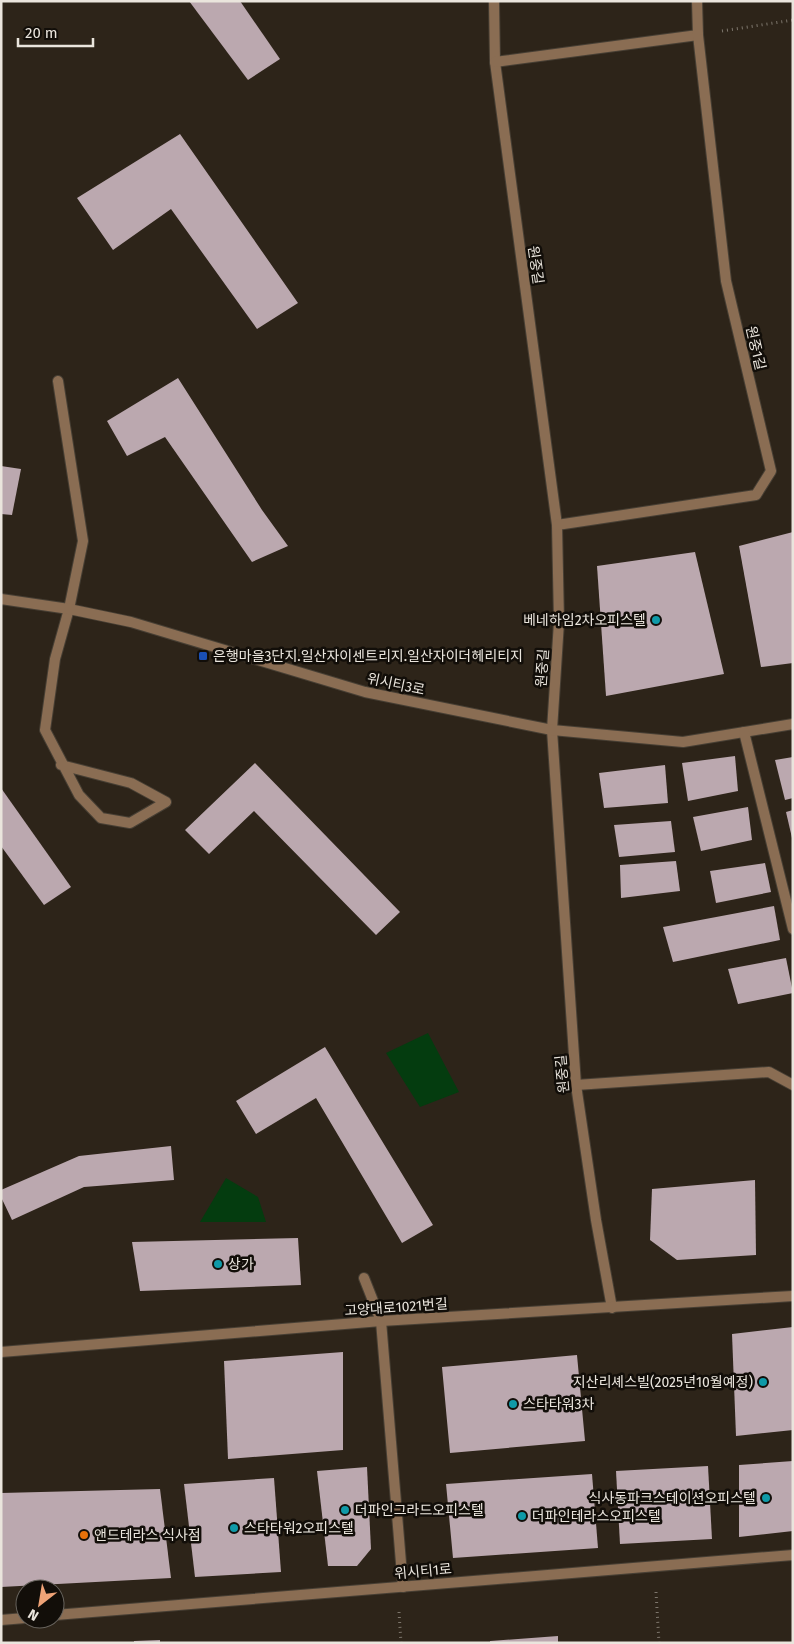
<svg xmlns="http://www.w3.org/2000/svg" width="794" height="1644" font-family="'Fira Sans','Noto Sans KR',sans-serif">
<style>
.green{fill:#043c0f}
.building{fill:#bba8af}
.lines{fill:none;stroke-linecap:round;stroke-linejoin:round}
.lane-casing{stroke:#473f34;stroke-width:12}
.street-casing{stroke:#473f34;stroke-width:12}
.path{stroke:#7d766c;stroke-width:3;stroke-dasharray:1 4;stroke-linecap:butt}
.lane{stroke:#8a6d53;stroke-width:10}
.street{stroke:#8a6d53;stroke-width:10}
.culture-dot{fill:#0f9aa8;stroke:#120e09;stroke-width:2}
.transit-dot{fill:#1a4fb4;stroke:#120e09;stroke-width:2}
.food-dot{fill:#e8710a;stroke:#120e09;stroke-width:2}
.labels{text-anchor:middle;stroke-width:5;stroke-linejoin:round;paint-order:stroke}
.street-label{font-size:14px;fill:#eae5dd;stroke:#120e09}
.poi-label{font-size:14px;fill:#eae5dd;stroke:#120e09;text-anchor:start}
</style>
<rect width="100%" height="100%" fill="#2d2419"/>
<g class="green">
<path d="M428,1033L459,1092L420,1107L386,1053Z"/>
<path d="M226,1178L258,1197L266,1222H200Z"/>
</g>
<g class="building">
<path d="M189,1H240L280,59L248,80Z"/>
<path d="M180,134L298,303L257,329L171,209L113,250L77,198Z"/>
<path d="M178,378L262,510L288,546L252,562L165,437L127,456L107,421Z"/>
<path d="M1,466L21,469L12,515L1,514Z"/>
<path d="M793,532V663L761,667L739,546Z"/>
<path d="M695,552L724,674L606,696L597,566Z"/>
<path d="M735,756L738,791L688,801L682,763Z"/>
<path d="M793,757V798L785,800L775,760Z"/>
<path d="M255,763L400,912L376,935L254,811L209,854L185,830Z"/>
<path d="M665,765L668,803L604,808L599,773Z"/>
<path d="M1,788L71,887L44,905L1,846Z"/>
<path d="M748,807L752,840L701,851L693,817Z"/>
<path d="M793,810V838H792L786,812Z"/>
<path d="M671,821L675,852L619,857L614,825Z"/>
<path d="M676,861L680,891L621,898L620,865Z"/>
<path d="M765,863L771,892L716,903L710,871Z"/>
<path d="M774,906L780,940L673,962L663,927Z"/>
<path d="M786,958L793,993L738,1004L728,969Z"/>
<path d="M325,1047L433,1225L402,1243L316,1098L256,1134L236,1101Z"/>
<path d="M171,1146L174,1180L84,1187L12,1220L1,1197V1190L79,1156Z"/>
<path d="M755,1180L756,1255L677,1260L650,1240L652,1189Z"/>
<path d="M298,1238L301,1285L140,1291L132,1242Z"/>
<path d="M793,1327V1430L736,1436L732,1334Z"/>
<path d="M343,1352V1450L228,1459L224,1361Z"/>
<path d="M577,1355L585,1441L450,1453L442,1367Z"/>
<path d="M793,1461V1531L739,1537V1465Z"/>
<path d="M708,1466L712,1539L620,1544L616,1471Z"/>
<path d="M367,1467L371,1549L357,1566H328L317,1471Z"/>
<path d="M592,1474L598,1548L453,1558L446,1484Z"/>
<path d="M274,1478L281,1572L195,1577L184,1484Z"/>
<path d="M160,1489L171,1578L1,1587V1493Z"/>
<path d="M558,1636V1643H490V1641Z"/>
<path d="M160,1640V1643H134V1641Z"/>
</g>
<g class="lines">
<defs>
<g id="lane">
<path d="M58,381L83,541L69,609L55,659L45,730L79,795L101,818L130,823L166,802L131,783L61,765"/>
<path d="M364,1278L381,1321"/>
</g>
<g id="street">
<path d="M494,1L495,62L557,525L559,622L552,730L576,1085L596,1220L612,1308"/>
<path d="M495,62L698,35"/>
<path d="M557,525L756,495L771,471L726,281L698,35L697,1"/>
<path d="M1,599L69,609L131,622L365,692L552,730L683,742L793,724"/>
<path d="M744,732L793,929"/>
<path d="M576,1085L769,1072L793,1085"/>
<path d="M381,1321L403,1587"/>
<path d="M1,1352L381,1321L793,1296"/>
<path d="M55,1615L793,1555"/>
<path d="M1,1620L25,1618"/>
</g>
</defs>
<use href="#lane" class="lane-casing"/>
<use href="#street" class="street-casing"/>
<g class="path">
<path d="M722,31L793,20"/>
<path d="M656,1592L659,1643"/>
<path d="M399,1612L401,1643"/>
</g>
<use href="#lane" class="lane"/>
<use href="#street" class="street"/>
</g>
<g class="culture-dot">
<circle cx="656" cy="620" r="5"/>
<circle cx="218" cy="1264" r="5"/>
<circle cx="763" cy="1382" r="5"/>
<circle cx="513" cy="1404" r="5"/>
<circle cx="766" cy="1498" r="5"/>
<circle cx="345" cy="1510" r="5"/>
<circle cx="522" cy="1516" r="5"/>
<circle cx="234" cy="1528" r="5"/>
</g>
<rect class="transit-dot" x="198" y="651" width="10" height="10" rx="2.5"/>
<circle class="food-dot" cx="84" cy="1535" r="5"/>
<g class="labels">
<g class="street-label">
<text transform="translate(536 265) rotate(82)" y="5">원중길</text>
<text transform="translate(756 348) rotate(77)" y="5">원중1길</text>
<text transform="translate(542 668) rotate(-86)" y="5">원중길</text>
<text transform="translate(396 684) rotate(12)" y="5">위시티3로</text>
<text transform="translate(562 1074) rotate(-95)" y="5">원중길</text>
<text transform="translate(396 1307) rotate(-4)" y="5">고양대로1021번길</text>
<text transform="translate(423 1571) rotate(-5)" y="5">위시티1로</text>
</g>
<g class="poi-label">
<text x="646" y="625" text-anchor="end">베네하임2차오피스텔</text>
<text x="213" y="661">은행마을3단지.일산자이센트리지.일산자이더헤리티지</text>
<text x="228" y="1269">상가</text>
<text x="753" y="1387" text-anchor="end">지산리셰스빌(2025년10월예정)</text>
<text x="523" y="1409">스타타워3차</text>
<text x="756" y="1503" text-anchor="end">식사동파크스테이션오피스텔</text>
<text x="355" y="1515">더파인그라드오피스텔</text>
<text x="532" y="1521">더파인테라스오피스텔</text>
<text x="244" y="1533">스타타워2오피스텔</text>
<text x="94" y="1540">앤드테라스 식사점</text>
</g>
</g>
<rect width="794" height="1644" fill="none" stroke="#eae5dd" stroke-width="5"/>
<g transform="translate(40 1604) rotate(211)"><circle r="24" fill="#120e09" stroke="#68645e"/>
<path d="M0-4L9 19L0 12L-9 19Z" fill="#efa377"/>
<text y="-8" font-size="14" font-weight="bold" text-anchor="middle" fill="#eae5dd">N</text>
</g>
<path d="M18 38v8h75v-8" fill="none" stroke="#eae5dd" stroke-width="2.5"/>
<text x="25" y="38" font-size="15" fill="#eae5dd" stroke="#120e09" stroke-width="4" paint-order="stroke">20 m</text>
</svg>
